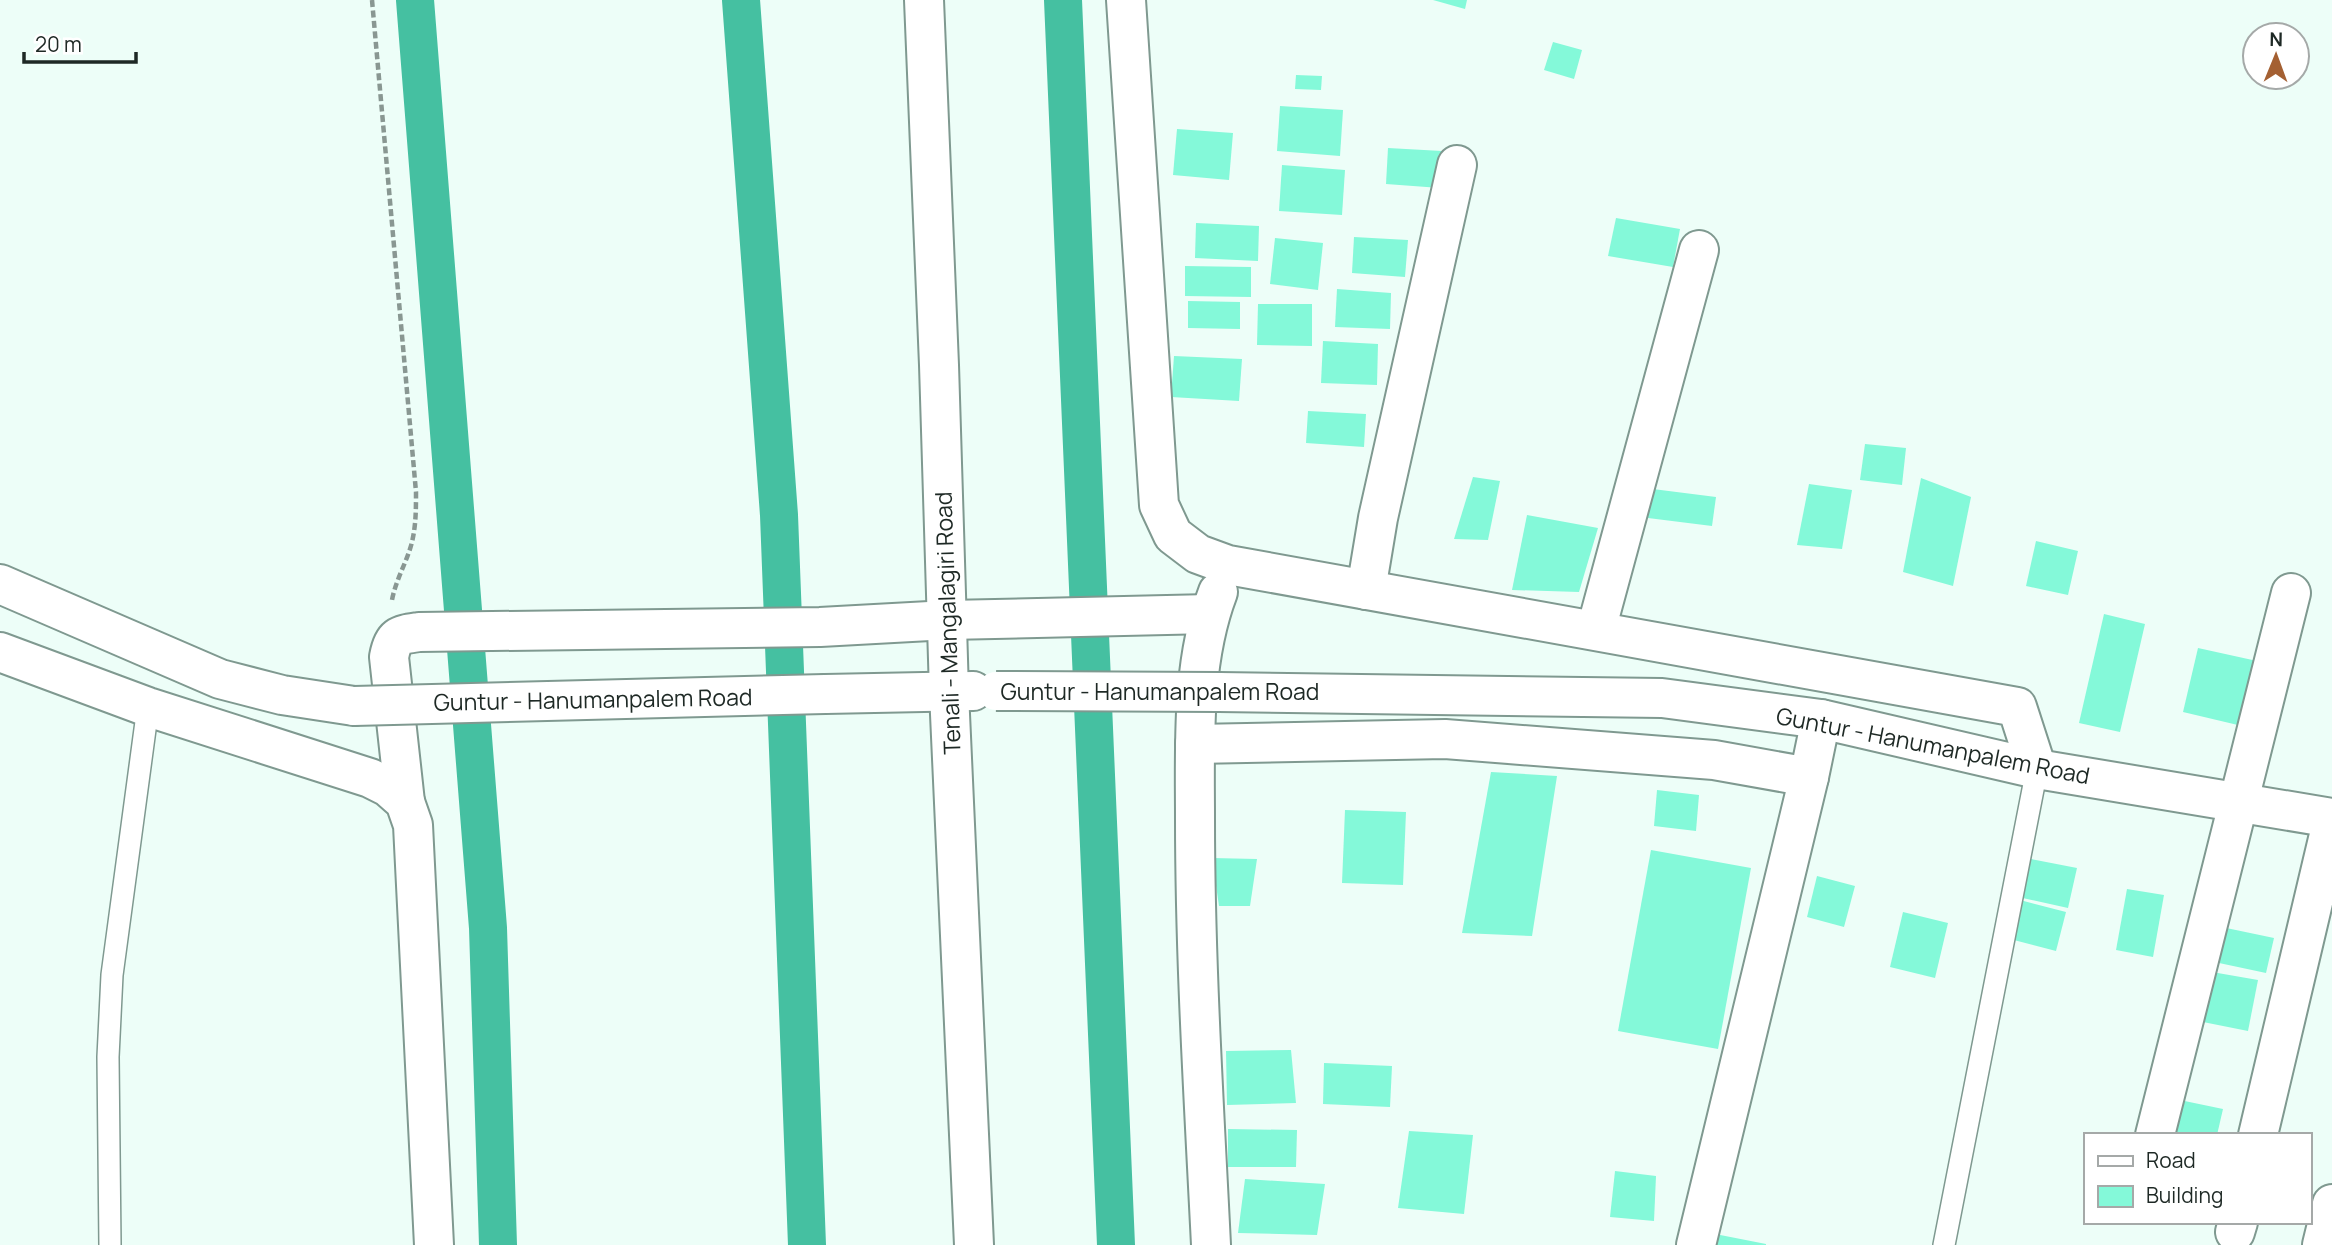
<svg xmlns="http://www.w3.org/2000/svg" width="2332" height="1245" font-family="Manrope,sans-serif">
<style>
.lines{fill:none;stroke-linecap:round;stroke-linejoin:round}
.canal{stroke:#45c0a1;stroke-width:38}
.building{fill:#84f9d9}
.lane-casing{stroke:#7f9990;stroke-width:24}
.street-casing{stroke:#7f9990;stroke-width:42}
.primary-casing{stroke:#7f9990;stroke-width:42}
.path{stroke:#899792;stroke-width:4.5;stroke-dasharray:7 3.5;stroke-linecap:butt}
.lane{stroke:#fff;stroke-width:21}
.street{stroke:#fff;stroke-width:38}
.primary{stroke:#fff;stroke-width:38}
.primary-bridge-casing{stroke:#7f9990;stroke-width:42;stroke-linecap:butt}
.primary-bridge{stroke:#fff;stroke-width:38}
.labels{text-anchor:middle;stroke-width:7;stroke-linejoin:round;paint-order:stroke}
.street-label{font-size:23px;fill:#1e2925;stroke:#fff}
</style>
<rect width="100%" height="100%" fill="#edfef8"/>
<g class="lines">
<g class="canal">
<path d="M415,0L488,928L498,1245"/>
<path d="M741,0L779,515L807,1245"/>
<path d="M1063,0L1116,1245"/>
</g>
</g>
<g class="building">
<path d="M1433,0H1467L1465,9Z"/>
<path d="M1553,42L1582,50L1574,79L1544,70Z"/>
<path d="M1296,75L1322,76L1321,90L1295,89Z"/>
<path d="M1280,106L1343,110L1340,156L1277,151Z"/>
<path d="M1177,129L1233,133L1229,180L1173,175Z"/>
<path d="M1388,148L1442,151L1440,188L1386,184Z"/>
<path d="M1282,165L1345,170L1342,215L1279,211Z"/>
<path d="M1616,218L1680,229L1673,267L1608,256Z"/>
<path d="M1196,223L1259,226L1258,261L1195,258Z"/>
<path d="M1354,237L1408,240L1405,277L1352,273Z"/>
<path d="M1275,238L1323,243L1318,290L1270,284Z"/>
<path d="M1185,266L1251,267V297L1185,296Z"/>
<path d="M1337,289L1391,293L1390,329L1335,327Z"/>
<path d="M1188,301L1240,302V329L1188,328Z"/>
<path d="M1258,304H1312V346L1257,345Z"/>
<path d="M1323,341L1378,344L1377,385L1321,383Z"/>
<path d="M1174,356L1242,359L1239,401L1171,397Z"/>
<path d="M1308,411L1366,414L1364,447L1306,443Z"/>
<path d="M1865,444L1906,448L1902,485L1860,480Z"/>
<path d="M1473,477L1500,481L1488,540L1454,539Z"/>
<path d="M1921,478L1971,497L1953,586L1903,572Z"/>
<path d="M1809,484L1852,490L1842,549L1797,545Z"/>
<path d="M1645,488L1716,497L1712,526L1640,517Z"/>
<path d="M1527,515L1598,528L1579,592L1512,590Z"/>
<path d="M2036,541L2078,551L2068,595L2026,586Z"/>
<path d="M2104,614L2145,624L2120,732L2079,723Z"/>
<path d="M2198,648L2257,661L2242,726L2183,712Z"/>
<path d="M1491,772L1557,776L1532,936L1462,933Z"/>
<path d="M1657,790L1699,795L1696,831L1654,826Z"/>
<path d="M1345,810L1406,812L1403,885L1342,883Z"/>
<path d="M1651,850L1751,868L1718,1049L1618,1031Z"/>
<path d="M1212,858L1257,859L1250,906H1219Z"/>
<path d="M2026,858L2077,868L2068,908L2018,897Z"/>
<path d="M1817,876L1855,886L1844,927L1807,917Z"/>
<path d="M2127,889L2164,895L2153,957L2116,950Z"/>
<path d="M2020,900L2066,912L2056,951L2010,939Z"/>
<path d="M1903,912L1948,923L1935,978L1890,967Z"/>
<path d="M2212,925L2274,938L2266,973L2205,960Z"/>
<path d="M2212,972L2258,980L2248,1031L2203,1022Z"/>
<path d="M1291,1050L1296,1103L1227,1105L1226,1051Z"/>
<path d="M1324,1063L1392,1066L1390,1107L1323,1104Z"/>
<path d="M2175,1099L2223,1109L2217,1135H2167Z"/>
<path d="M1228,1129L1297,1130L1296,1167H1228Z"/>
<path d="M1409,1131L1473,1135L1464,1214L1398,1208Z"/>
<path d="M1615,1171L1656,1176L1654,1221L1610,1217Z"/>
<path d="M1245,1179L1325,1184L1317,1235L1238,1233Z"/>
<path d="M1705,1232L1766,1244V1245H1702Z"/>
</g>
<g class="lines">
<defs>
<g id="lane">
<path d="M110,1245L108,1057L112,975L148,707"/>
<path d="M1944,1245L2037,769"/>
</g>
<g id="street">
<path d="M1126,0L1159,505L1173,535L1198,554L1228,565L2017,707L2037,769"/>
<path d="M1366,590L1378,518L1457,165"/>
<path d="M1596,630L1699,250"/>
<path d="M0,652L148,707L370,778L388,787L405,802L413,825L434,1245"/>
<path d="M1195,744L1445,739L1714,760L1809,777"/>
<path d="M405,802L389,657C393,635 399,635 419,632L820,627L948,620L1210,614"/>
<path d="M2155,1135L2291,593"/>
<path d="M2258,1135L2332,822"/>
<path d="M2235,1232L2238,1222"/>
<path d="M1211,1245C1204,1103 1195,961 1195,819C1195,744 1191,663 1218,592"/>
<path d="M1696,1245L1809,777L1821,719"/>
<path d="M2322,1245L2332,1204"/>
</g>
<g id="primary">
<path d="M924,0L939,365L949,692L974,1245"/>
<path d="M0,584L220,679L282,695L354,706"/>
<path d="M1219,692L1662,698L1821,719L2037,769L2332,818"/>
<path d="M825,694L973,691"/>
</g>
</defs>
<use href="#lane" class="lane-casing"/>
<use href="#street" class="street-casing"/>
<use href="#primary" class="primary-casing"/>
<path class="path" d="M372,0L416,492C416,509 416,525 412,542C407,562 396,579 392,600"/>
<use href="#lane" class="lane"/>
<use href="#street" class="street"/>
<use href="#primary" class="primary"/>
<defs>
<g id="primary-bridge">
<path d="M996,691L1219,692"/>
<path d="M354,706L825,694"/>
</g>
</defs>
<use href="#primary-bridge" class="primary-bridge-casing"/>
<use href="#primary-bridge" class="primary-bridge"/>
</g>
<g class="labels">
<g class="street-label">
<text transform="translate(948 623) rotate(-92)" y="8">Tenali - Mangalagiri Road</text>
<text x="1160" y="700">Guntur - Hanumanpalem Road</text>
<text transform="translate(593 700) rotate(-1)" y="8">Guntur - Hanumanpalem Road</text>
<text transform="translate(1933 746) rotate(11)" y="8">Guntur - Hanumanpalem Road</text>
</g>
</g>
<rect x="2084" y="1133" width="228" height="91" fill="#ffffff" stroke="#a5a9a8" stroke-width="2"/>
<rect x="2098" y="1156" width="35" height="10" fill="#ffffff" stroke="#a5a9a8" stroke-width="2"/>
<text x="2146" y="1168" font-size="21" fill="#1e2925">Road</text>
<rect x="2098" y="1186" width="35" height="21" fill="#84f9d9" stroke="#a5a9a8" stroke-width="2"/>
<text x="2146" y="1203" font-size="21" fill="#1e2925">Building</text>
<g transform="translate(2276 56) rotate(1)"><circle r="33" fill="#ffffff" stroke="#a5a9a8" stroke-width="2"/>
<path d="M0-5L12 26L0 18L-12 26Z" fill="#a46032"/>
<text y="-10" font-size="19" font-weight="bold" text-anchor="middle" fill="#1e2925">N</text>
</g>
<path d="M24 52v10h112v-10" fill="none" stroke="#1e2925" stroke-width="3.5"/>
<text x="35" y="52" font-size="21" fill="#1e2925" stroke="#ffffff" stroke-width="5" paint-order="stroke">20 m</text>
</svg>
